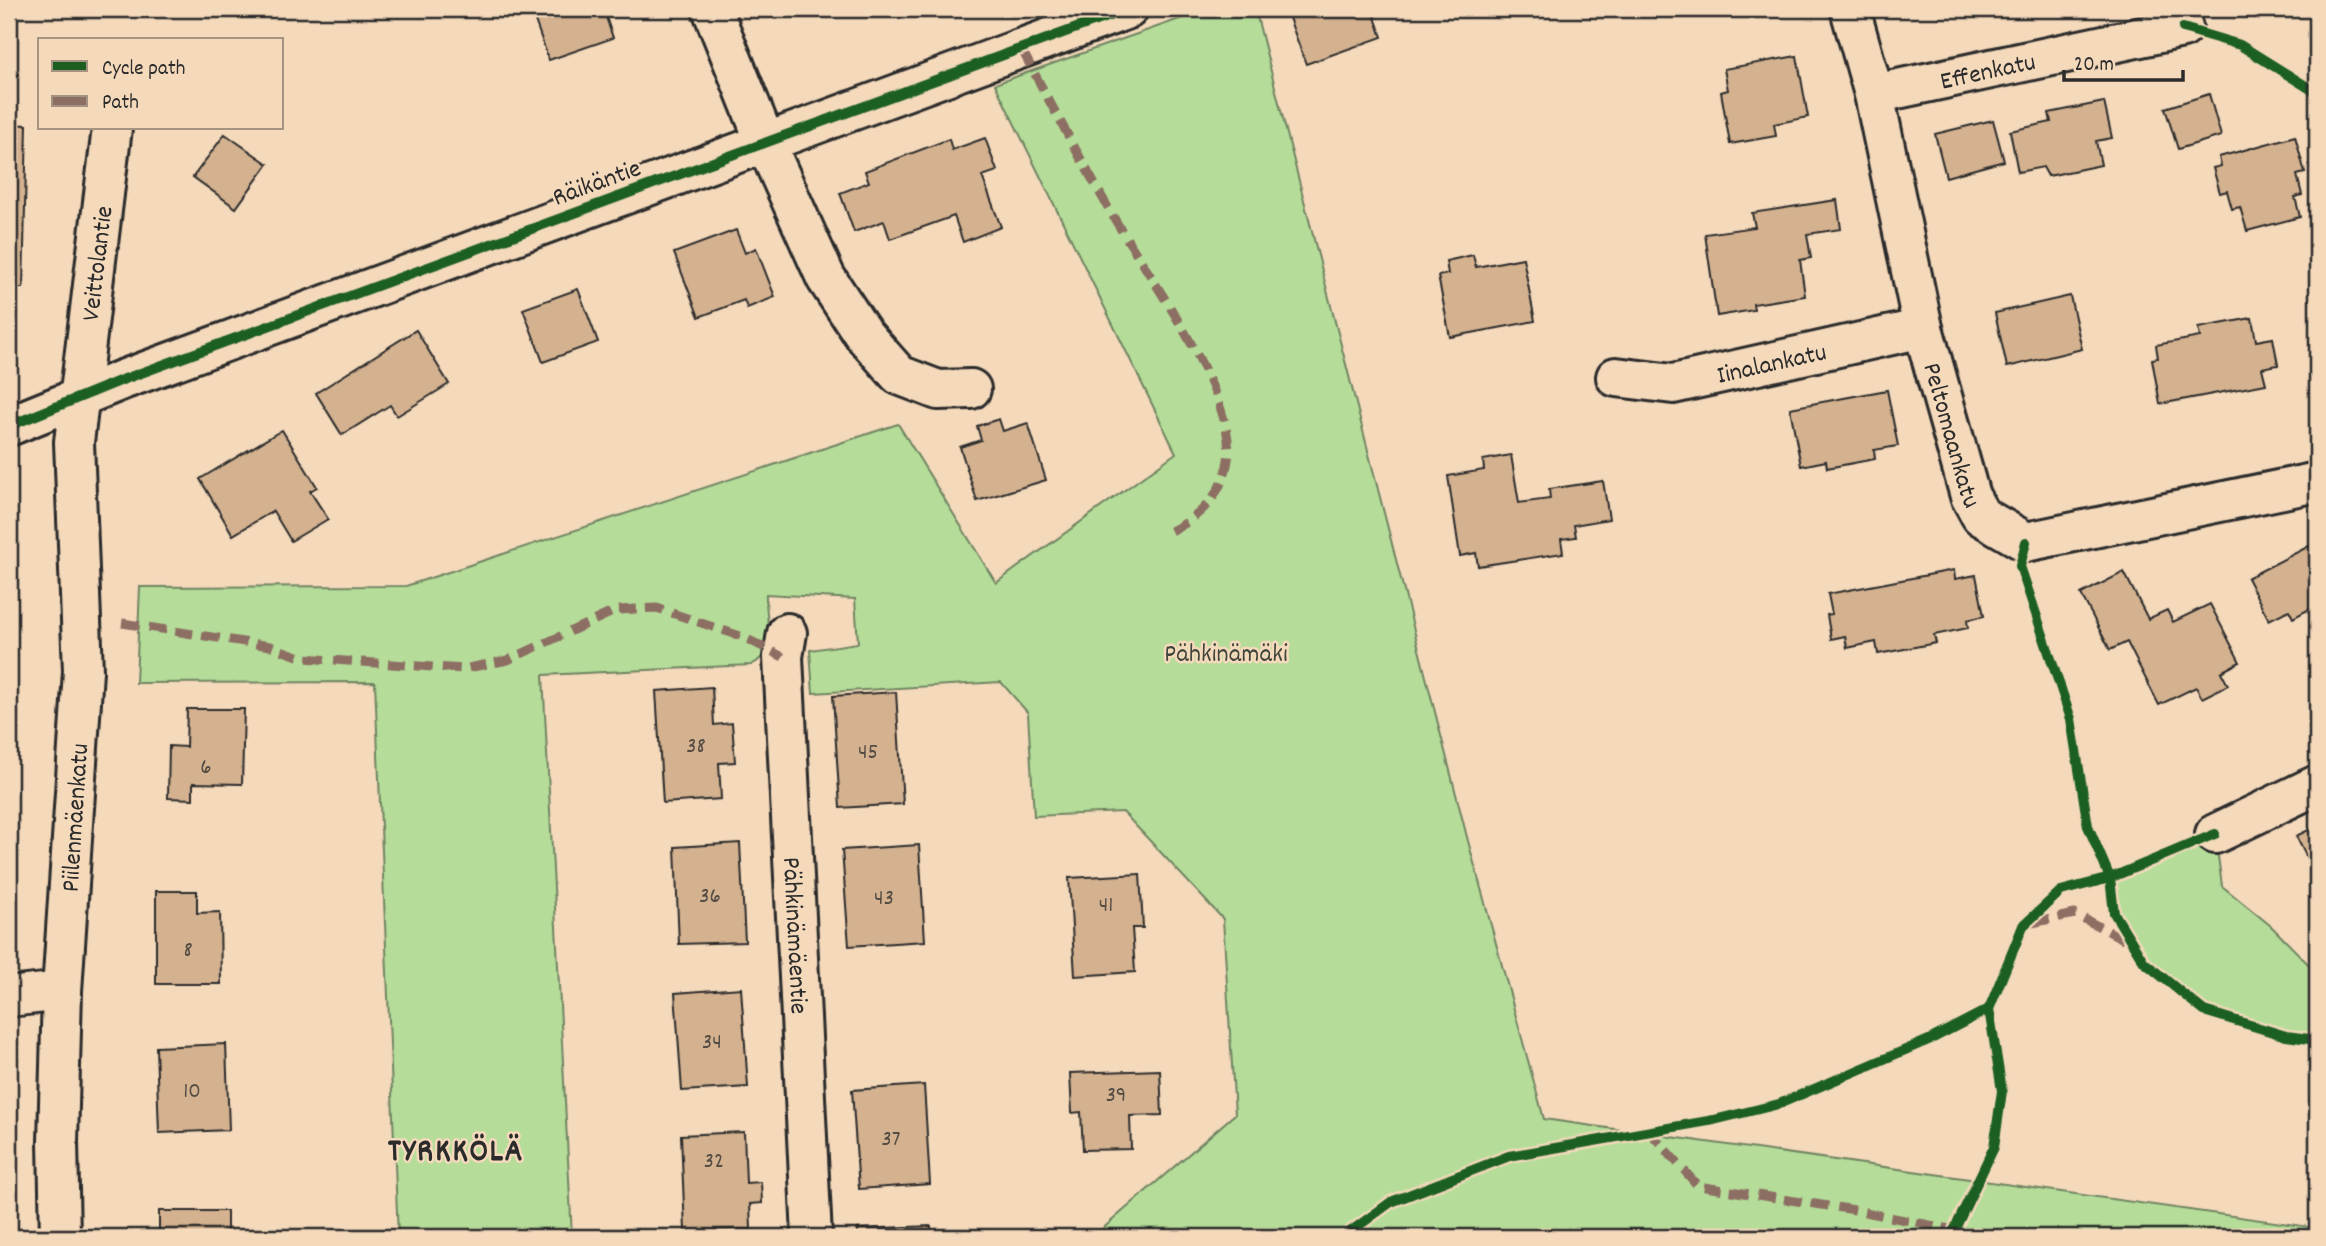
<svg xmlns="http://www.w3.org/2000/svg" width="2326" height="1246" font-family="Dekko,sans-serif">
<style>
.green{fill:#b5dd99;stroke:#708462;stroke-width:2}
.building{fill:#d4b290;stroke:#2b2b2b;stroke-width:2}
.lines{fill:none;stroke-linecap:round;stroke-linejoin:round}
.minor-casing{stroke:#2b2b2b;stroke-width:44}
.minor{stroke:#f4d9bb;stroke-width:38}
.quiet{stroke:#8d6e63;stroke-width:9;stroke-dasharray:18 9;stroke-linecap:butt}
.cycleway-casing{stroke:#f4d9bb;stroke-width:15}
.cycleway{stroke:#1b5e20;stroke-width:10}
.labels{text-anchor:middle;stroke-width:5;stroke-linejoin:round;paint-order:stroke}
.number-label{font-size:23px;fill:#554d44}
.street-label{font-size:26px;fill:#2b2b2b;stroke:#f4d9bb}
.park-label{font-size:26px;fill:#40463c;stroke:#f4d9bb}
.district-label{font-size:33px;font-weight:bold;letter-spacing:2px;fill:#2b2b2b;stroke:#f4d9bb}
</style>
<rect width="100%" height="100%" fill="#f4d9bb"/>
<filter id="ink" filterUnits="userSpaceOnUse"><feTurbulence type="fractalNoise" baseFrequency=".0143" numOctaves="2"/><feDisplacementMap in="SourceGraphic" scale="14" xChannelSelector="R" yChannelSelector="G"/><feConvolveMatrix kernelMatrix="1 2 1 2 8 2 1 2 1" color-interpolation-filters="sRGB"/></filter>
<g filter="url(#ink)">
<g class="green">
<path d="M1208,9H1255L1468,841L1544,1119L2317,1228V1237H1093L1235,1114L1223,919L1123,812L1034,816L1028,713L1001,682L813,693L810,650L858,643L855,599L766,594C765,619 778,654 751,665L543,675L572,1237H398L375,682L136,683L140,587L406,586L898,424L996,583L1176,453L995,84Z"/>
<path d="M2215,834L2222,886L2271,926L2317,973V1040L2286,1036L2204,1011L2144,962L2114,913L2110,878Z"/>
</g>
<g class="building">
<path d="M531,9H620L605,14L613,38L549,60Z"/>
<path d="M1306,9H1372L1382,37L1306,64L1288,15Z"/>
<path d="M1797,56L1808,117L1774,124L1776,136L1730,144L1721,92L1728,90L1724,69Z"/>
<path d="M2209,94L2221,136L2178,149L2165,108Z"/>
<path d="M2104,102L2112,138L2096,141L2101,165L2048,176L2043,167L2018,172L2010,131L2051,122L2049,113Z"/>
<path d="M1993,120L2004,161L1946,177L1935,134Z"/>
<path d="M9,124L27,125L23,288H9Z"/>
<path d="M225,134L268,164L236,208L193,177Z"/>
<path d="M2295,136L2305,173L2297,175L2302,195L2295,197L2300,217L2247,231L2240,207L2232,209L2227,191L2220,193L2213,168L2221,166L2219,157Z"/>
<path d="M985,138L997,171L982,176L1001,227L963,242L954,216L890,239L884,221L854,232L840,193L869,182L865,171L949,139L952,150Z"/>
<path d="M1837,200L1841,229L1807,234L1811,258L1800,260L1805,296L1753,304L1754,310L1717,316L1705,234L1755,227L1752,213Z"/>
<path d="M736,230L745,253L756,248L775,297L747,308L744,300L699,317L674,253Z"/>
<path d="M1473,255L1476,267L1523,258L1535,321L1450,337L1438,276L1448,274L1446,261Z"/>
<path d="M578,289L598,342L543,362L523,309Z"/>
<path d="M2070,296L2082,349L2007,367L1995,313Z"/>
<path d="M2252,318L2256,341L2273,338L2278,365L2262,368L2266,384L2160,404L2152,359L2158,358L2156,345L2200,337L2198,328Z"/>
<path d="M416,330L449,384L397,416L390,405L342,435L316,393Z"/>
<path d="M1887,390L1898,446L1874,450L1875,459L1827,468L1826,461L1801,466L1790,408Z"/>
<path d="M999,419L1003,431L1028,423L1046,480L977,501L960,447L981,440L977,426Z"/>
<path d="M282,430L317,487L310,491L328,519L291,541L273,511L233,535L200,479Z"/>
<path d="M1511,455L1519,503L1550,499L1549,489L1603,481L1609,519L1574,525L1576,537L1561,539L1563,553L1478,566L1476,553L1460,556L1448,476L1484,470L1483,460Z"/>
<path d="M2317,542V605L2293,618L2289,610L2269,620L2247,578Z"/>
<path d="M1954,570L1955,579L1976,575L1984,616L1967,620L1968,628L1934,635L1936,643L1878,654L1876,642L1847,648L1845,636L1831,639L1827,615L1832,614L1828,594Z"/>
<path d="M2124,572L2148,619L2167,610L2173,622L2210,604L2240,662L2221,672L2228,685L2202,698L2196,687L2159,705L2127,642L2110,650L2081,594Z"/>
<path d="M712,687L714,725L732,723L735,762L719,763L721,799L663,803L656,691Z"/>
<path d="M896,692L903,804L840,808L833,696Z"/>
<path d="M187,709H244L242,784L193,783V799L168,798L169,746L186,747Z"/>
<path d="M2317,826V878L2296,836Z"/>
<path d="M740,843L745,942L679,944L675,847Z"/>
<path d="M919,845L925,941L849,946L842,850Z"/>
<path d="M1140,874L1143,928H1132L1135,972L1075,976L1069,878Z"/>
<path d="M156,891H197V913L220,912L221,984H156Z"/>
<path d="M741,988L748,1087L682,1091L675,993Z"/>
<path d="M226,1044L229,1130L159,1133L156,1047Z"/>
<path d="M1160,1070L1162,1115L1130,1116L1131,1149L1083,1150L1081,1112L1072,1113L1070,1073Z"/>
<path d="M924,1085L930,1184L859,1189L852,1090Z"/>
<path d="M744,1132L746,1183L761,1182L762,1203L750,1204L751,1229L685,1231L681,1135Z"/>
<rect x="159" y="1211" width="68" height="26"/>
<path d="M931,1226L932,1237H858V1229Z"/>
</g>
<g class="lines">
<defs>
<g id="minor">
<path d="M712,9L766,144L826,278L863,334L899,375L938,390L971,389"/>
<path id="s1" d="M1850,9L1874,94L1923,328L1970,496L1981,516L2026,542L2317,482"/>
<path id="s2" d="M1874,94L2183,28"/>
<path id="s3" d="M1616,377L1673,384L1923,328"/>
<path d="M9,426L122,380L1128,9"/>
<path id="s4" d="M787,633L783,657L812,1237"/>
<path d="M2215,834L2317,785"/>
<path d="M9,997L62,991"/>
<path id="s5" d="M60,1237L58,1142L62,991L83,671L74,442L112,128"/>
</g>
</defs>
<use href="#minor" class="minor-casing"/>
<use href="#minor" class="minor"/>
<g class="quiet">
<path d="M1022,50C1052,106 1082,162 1114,218C1147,274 1237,395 1228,460C1223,493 1201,517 1171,531"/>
<path d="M122,623L270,646L303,658L463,669L508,660L617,610L657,608L743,637L783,657"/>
<path d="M2032,923L2075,914L2129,942"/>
<path d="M1648,1130L1698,1186L1855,1210L1955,1230L1964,1237"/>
</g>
<defs>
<g id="cycleway">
<path d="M2183,28L2240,45L2317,93"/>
<path d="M9,426L122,380L1128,9"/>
<path d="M2026,542L2020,566L2071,719L2088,826L2110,878L2114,913L2144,962L2204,1011L2286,1036L2317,1040"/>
<path d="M1343,1237L1391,1202L1509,1156L1714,1120L1779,1104L1931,1039L1989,1009"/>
<path d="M1951,1237L1994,1147L2002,1091L1989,1009L2023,926L2061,891L2110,878L2215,834"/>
</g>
</defs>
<use href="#cycleway" class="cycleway-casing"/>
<use href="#cycleway" class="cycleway"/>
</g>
</g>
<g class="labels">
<g class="number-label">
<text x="696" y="752">38</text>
<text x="868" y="758">45</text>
<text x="206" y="773">6</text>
<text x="710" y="902">36</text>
<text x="884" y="904">43</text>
<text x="1106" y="911">41</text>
<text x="188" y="956">8</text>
<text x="712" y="1048">34</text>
<text x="192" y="1097">10</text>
<text x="1116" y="1101">39</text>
<text x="891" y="1145">37</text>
<text x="714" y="1167">32</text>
</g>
<g class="street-label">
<text dy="9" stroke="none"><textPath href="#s2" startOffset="116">Effenkatu</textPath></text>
<text transform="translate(596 181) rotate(-20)" y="9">Räikäntie</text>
<text dy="9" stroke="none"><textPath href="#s5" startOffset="976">Veittolantie</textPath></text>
<text dy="9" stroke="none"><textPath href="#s3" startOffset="158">Iinalankatu</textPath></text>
<text dy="9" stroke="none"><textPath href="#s1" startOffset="438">Peltomaankatu</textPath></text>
<text dy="9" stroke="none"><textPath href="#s5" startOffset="420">Piilenmäenkatu</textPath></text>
<text dy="9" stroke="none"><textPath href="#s4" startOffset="303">Pähkinämäentie</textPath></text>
</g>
<g class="park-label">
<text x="1226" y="661">Pähkinämäki</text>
</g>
<g class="district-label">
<text x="456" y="1160">TYRKKÖLÄ</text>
</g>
</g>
<rect width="2326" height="1246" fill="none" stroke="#f4d9bb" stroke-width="35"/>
<rect x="18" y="18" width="2291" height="1211" fill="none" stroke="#2b2b2b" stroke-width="2.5" filter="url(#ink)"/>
<rect x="38" y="38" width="245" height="91" fill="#f4d9bb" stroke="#a49381" stroke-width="2"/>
<rect x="52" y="61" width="35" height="10" fill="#1b5e20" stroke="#a49381" stroke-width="2"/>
<text x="102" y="74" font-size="21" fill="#2b2b2b">Cycle path</text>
<rect x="52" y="96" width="35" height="10" fill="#8d6e63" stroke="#a49381" stroke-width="2"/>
<text x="102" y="108" font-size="21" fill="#2b2b2b">Path</text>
<path d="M2064 70v10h119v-10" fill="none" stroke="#2b2b2b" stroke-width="3.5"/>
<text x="2074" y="70" font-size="21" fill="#2b2b2b" stroke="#f4d9bb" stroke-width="5" paint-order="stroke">20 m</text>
</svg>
